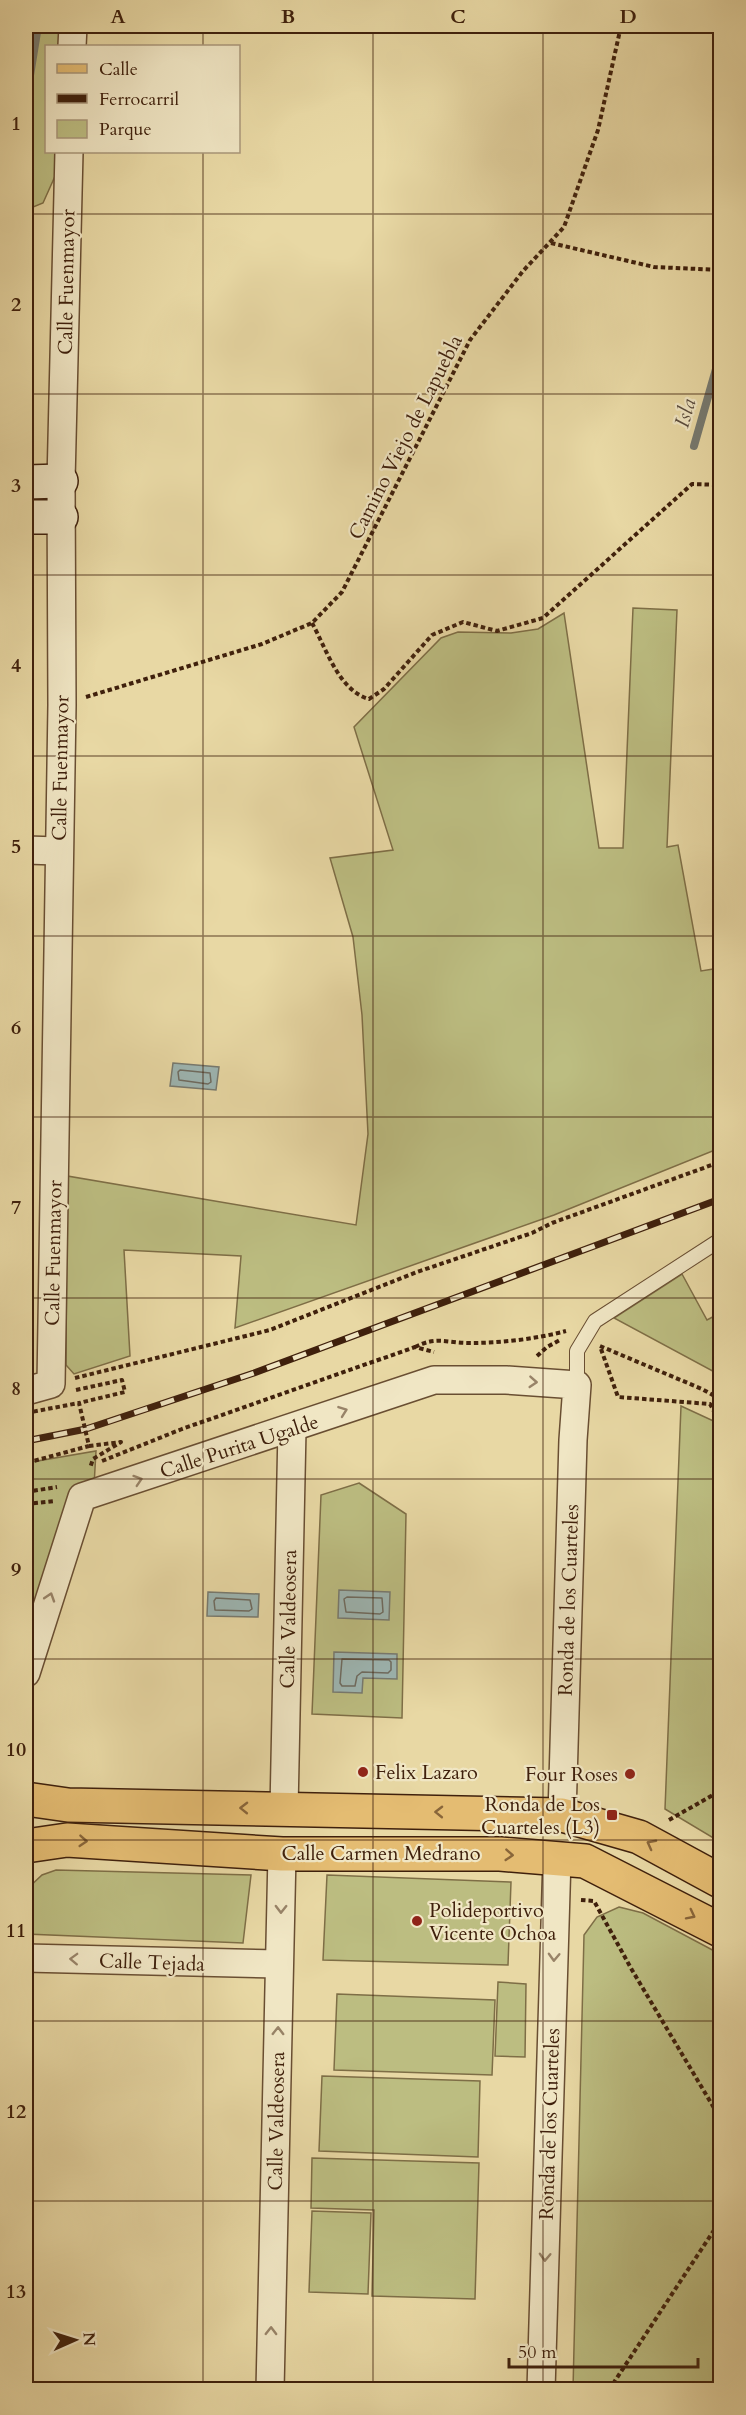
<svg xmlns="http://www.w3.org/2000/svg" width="746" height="2415" font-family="Cardo,serif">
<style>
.green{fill:#bcbd81;stroke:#7e6e46;stroke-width:1.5}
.water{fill:#9db6b3;stroke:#777a70;stroke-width:1.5}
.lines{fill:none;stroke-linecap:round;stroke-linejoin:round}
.shore{stroke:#6e6b60;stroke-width:1.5}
.stream{stroke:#777a70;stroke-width:8}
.lane-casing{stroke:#694e32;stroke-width:16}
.street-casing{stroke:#694e32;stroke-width:30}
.secondary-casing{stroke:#3f200c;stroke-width:36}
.primary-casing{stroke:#3f200c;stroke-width:36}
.path{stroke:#3f200c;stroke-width:4;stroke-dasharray:4.5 3;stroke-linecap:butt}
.lane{stroke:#f0e6c4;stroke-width:14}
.street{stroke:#f0e6c4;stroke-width:27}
.secondary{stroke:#f0e6c4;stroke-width:33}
.primary{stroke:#e4bc72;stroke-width:33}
.rail-casing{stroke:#3f200c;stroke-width:7}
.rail{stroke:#f0e6c4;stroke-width:4.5;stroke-dasharray:14;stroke-linecap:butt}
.path-bridge{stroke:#3f200c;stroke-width:4;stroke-dasharray:4.5 3;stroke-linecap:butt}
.oneway{stroke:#988368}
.oneway2{stroke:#89663a}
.grid{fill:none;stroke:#3f200c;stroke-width:1.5;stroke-opacity:0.55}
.poi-dot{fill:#8f2418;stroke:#f0e6c4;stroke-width:2}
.labels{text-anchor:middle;stroke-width:4.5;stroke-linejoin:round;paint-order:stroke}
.street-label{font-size:20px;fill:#3f200c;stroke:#f0e6c4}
.poi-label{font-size:20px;fill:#3f200c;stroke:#f0e6c4;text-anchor:start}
.water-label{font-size:21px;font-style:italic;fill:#5b4d3e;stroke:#f0e6c4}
.neatline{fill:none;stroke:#3f200c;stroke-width:2}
.grid-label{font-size:20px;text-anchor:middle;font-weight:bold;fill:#3f200c}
</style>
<rect width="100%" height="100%" fill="#e8d8a4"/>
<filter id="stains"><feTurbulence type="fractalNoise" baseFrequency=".00333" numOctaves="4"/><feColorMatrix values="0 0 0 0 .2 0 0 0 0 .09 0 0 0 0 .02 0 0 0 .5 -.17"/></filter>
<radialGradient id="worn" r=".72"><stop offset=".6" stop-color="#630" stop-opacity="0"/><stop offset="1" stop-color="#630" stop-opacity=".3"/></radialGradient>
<g class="green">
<path d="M26,26H62V46H46V152H60V165L43,203L26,210Z"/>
<path d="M633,608L677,610L667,847L678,845L701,971L720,968V1148L554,1215L235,1328L241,1256L124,1250L130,1356L74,1374L66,1365L67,1176L356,1225L368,1134L362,1015L353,937L330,858L393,850L354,727L441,638L458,632L511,633L538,629L564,613L599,848H623Z"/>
<path d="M682,1274L707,1320L720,1313V1375L614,1318Z"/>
<path d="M681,1406L720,1424V1842L665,1809Z"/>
<path d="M96,1451L94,1486L26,1666V1463Z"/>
<path d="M359,1483L406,1514L402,1718L312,1714L321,1495Z"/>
<path d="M56,1870L251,1875L243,1943L26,1934V1890L42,1875Z"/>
<path d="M327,1875L511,1882L508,1965L323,1960Z"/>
<path d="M619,1907L643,1913L720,1954V2389H573L584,1935L597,1917Z"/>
<path d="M498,1982L526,1984L525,2057L495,2056Z"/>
<path d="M337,1994L495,2000L492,2075L334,2070Z"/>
<path d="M322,2076L480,2081L478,2157L319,2151Z"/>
<path d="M312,2158L479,2163L475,2299L372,2296L374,2210L311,2208Z"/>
<path d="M312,2211L371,2213L368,2294L309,2292Z"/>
</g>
<g class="water">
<path d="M173,1063L219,1067L216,1090L170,1086Z"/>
<path d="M339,1590L390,1592L389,1620L338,1618Z"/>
<path d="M208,1592L259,1594L258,1617L207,1616Z"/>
<path d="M334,1652L397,1654V1679L363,1678L362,1693L333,1692Z"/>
</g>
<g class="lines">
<g class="shore">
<path d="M180,1070L210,1073L211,1082L208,1084L179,1080L178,1072Z"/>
<path d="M347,1597L382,1598L383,1612L380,1614L346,1612L344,1599Z"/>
<path d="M216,1598L250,1600L252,1609L249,1611L215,1610L214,1601Z"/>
<path d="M342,1659L389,1660L391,1662V1670L388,1673L362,1672L357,1676L355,1686H342L340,1683Z"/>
</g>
<g class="stream">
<path d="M26,100L38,26"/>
<path d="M694,446L720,355"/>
</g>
<defs>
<path id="lane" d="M577,1385V1351L595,1321L720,1240"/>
<g id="street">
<path d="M72,46L73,26"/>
<path d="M26,850L58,851"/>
<path d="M26,1391L51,1384L62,705L61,481L69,152"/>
<path d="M26,1673L82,1497L434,1380H506L577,1385L573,1440L562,1815"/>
<path d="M284,1809L292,1429"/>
<path d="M26,1958L279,1964"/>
<path d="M270,2390L282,1854"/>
<path d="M541,2390L557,1858"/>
</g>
<g id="secondary">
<path d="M26,482L61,481"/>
<path d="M26,517H61"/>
</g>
<g id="primary">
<path d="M26,1799L68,1805L562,1815L639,1837L720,1881"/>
<path d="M26,1846L67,1840L282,1854H500L585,1861L720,1930"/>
</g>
</defs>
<use href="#lane" class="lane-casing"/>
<use href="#street" class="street-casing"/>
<use href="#secondary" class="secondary-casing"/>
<use href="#primary" class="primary-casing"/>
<g class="path">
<path d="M551,243L654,267L720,270"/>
<path d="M312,623C326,648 339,691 369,699L384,689L432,635L463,622L497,631L543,618L692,484L720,485"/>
<path d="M86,697L262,644L312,623L342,592L470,340L523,271L564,227L598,130L621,26"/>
<path d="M600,1346L702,1389L720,1399"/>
<path d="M415,1347C437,1336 446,1343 469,1343C501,1343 536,1339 566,1331"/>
<path d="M601,1349L618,1397L710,1404L720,1422"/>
<path d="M537,1356L547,1347L560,1340"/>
<path d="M75,1378L270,1330L417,1272L532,1233L552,1223L720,1162"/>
<path d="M76,1390L122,1380L125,1392L79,1403"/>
<path d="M89,1446L121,1442L93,1459L90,1468"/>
<path d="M102,1461L182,1429L415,1347L434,1352"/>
<path d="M26,1492L57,1487"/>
<path d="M26,1504L55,1501"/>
<path d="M669,1820L720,1791"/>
<path d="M581,1900L594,1901L632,1970L720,2118"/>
<path d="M609,2390L720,2221"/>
</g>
<use href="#lane" class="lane"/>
<use href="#street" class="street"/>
<use href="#secondary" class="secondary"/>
<use href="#primary" class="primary"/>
<defs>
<path id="rail" d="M26,1441L86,1429L254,1373L720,1199"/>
</defs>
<use href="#rail" class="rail-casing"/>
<use href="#rail" class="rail"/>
<path class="path-bridge" d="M26,1413L79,1403L89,1446L26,1463"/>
</g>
<defs><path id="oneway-chevron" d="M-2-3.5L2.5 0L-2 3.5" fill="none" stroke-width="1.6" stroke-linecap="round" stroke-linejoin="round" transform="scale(1.5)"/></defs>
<g class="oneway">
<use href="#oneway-chevron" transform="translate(533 1382) rotate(4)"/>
<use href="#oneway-chevron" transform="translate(343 1411) rotate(-20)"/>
<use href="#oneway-chevron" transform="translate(138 1480) rotate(-18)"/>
<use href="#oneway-chevron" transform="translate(50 1597) rotate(-72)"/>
<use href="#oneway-chevron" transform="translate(281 1909) rotate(91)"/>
<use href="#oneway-chevron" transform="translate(554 1957) rotate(92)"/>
<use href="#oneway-chevron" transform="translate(74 1959) rotate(-178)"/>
<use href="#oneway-chevron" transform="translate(278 2031) rotate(-89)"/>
<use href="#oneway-chevron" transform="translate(545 2257) rotate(92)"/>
<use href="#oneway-chevron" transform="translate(271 2331) rotate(-89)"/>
</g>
<g class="oneway2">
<use href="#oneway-chevron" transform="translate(244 1808) rotate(-179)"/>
<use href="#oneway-chevron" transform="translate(439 1812) rotate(-179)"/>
<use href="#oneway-chevron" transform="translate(83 1841) rotate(4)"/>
<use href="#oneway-chevron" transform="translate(651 1844) rotate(-152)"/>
<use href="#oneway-chevron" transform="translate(509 1855) rotate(4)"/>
<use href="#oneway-chevron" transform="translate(691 1915) rotate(27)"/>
</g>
<path class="grid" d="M203,26V46M373,26V2390M543,26V2390M203,152V2390M26,214H720M26,394H720M26,575H720M26,756H720M26,936H720M26,1117H720M26,1298H720M26,1479H720M26,1659H720M26,1840H720M26,2021H720M26,2201H720"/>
<g class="poi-dot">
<circle cx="363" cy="1772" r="6"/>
<circle cx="630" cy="1774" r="6"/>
<rect x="606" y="1809" width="12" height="12" rx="3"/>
<circle cx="417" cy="1921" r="6"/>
</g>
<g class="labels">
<g class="street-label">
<text transform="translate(66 282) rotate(-89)" y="7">Calle Fuenmayor</text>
<text transform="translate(405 437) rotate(-63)" y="7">Camino Viejo de Lapuebla</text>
<text transform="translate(60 768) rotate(-89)" y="7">Calle Fuenmayor</text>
<text transform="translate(53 1253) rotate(-89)" y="7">Calle Fuenmayor</text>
<text transform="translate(239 1446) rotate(-18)" y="7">Calle Purita Ugalde</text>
<text transform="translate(568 1600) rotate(-88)" y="7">Ronda de los Cuarteles</text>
<text transform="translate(288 1619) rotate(-89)" y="7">Calle Valdeosera</text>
<text x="381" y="1860">Calle Carmen Medrano</text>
<text transform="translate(152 1962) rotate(2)" y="7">Calle Tejada</text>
<text transform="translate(276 2121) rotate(-89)" y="7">Calle Valdeosera</text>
<text transform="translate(549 2124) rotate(-88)" y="7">Ronda de los Cuarteles</text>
</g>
<g class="poi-label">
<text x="375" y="1779">Felix Lazaro</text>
<text x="618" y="1781" text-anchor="end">Four Roses</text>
<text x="600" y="1811" text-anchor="end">Ronda de Los<tspan x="600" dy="23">Cuarteles (L3)</tspan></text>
<text x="429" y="1917">Polideportivo<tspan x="429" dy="23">Vicente Ochoa</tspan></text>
</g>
<g class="water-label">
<text transform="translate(685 413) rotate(-74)" y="7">Isla</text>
</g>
</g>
<rect width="746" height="2415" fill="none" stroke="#e8d8a4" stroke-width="66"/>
<rect x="45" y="45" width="195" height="108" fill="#f0e6c4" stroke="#a9977a" stroke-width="1.5"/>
<rect x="57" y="64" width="30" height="9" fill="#e4bc72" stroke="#a9977a" stroke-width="1.5"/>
<text x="99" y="75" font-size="18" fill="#3f200c">Calle</text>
<rect x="57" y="94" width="30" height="9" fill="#3f200c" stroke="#a9977a" stroke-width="1.5"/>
<text x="99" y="105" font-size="18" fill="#3f200c">Ferrocarril</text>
<rect x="57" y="120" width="30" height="18" fill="#bcbd81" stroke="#a9977a" stroke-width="1.5"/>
<text x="99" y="135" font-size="18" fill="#3f200c">Parque</text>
<g transform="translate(75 2340) rotate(87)" stroke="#f0e6c4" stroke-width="4.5" paint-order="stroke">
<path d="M0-4.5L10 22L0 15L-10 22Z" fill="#3f200c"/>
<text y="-9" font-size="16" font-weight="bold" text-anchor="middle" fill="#3f200c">N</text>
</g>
<path d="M509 2358v9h189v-9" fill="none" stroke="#3f200c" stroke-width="3"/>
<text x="518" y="2358" font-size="18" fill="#3f200c" stroke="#f0e6c4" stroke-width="4.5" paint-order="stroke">50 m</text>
<rect x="33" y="33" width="680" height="2349" class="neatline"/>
<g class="grid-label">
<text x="118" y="23">A</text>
<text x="288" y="23">B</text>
<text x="458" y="23">C</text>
<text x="628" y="23">D</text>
<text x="16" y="130">1</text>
<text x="16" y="311">2</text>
<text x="16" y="492">3</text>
<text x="16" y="672">4</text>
<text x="16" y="853">5</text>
<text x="16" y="1034">6</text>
<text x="16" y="1214">7</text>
<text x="16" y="1395">8</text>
<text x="16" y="1576">9</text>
<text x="16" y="1756">10</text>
<text x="16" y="1937">11</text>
<text x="16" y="2118">12</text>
<text x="16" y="2298">13</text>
</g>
<rect width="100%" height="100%" filter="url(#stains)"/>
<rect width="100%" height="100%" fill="url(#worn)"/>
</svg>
